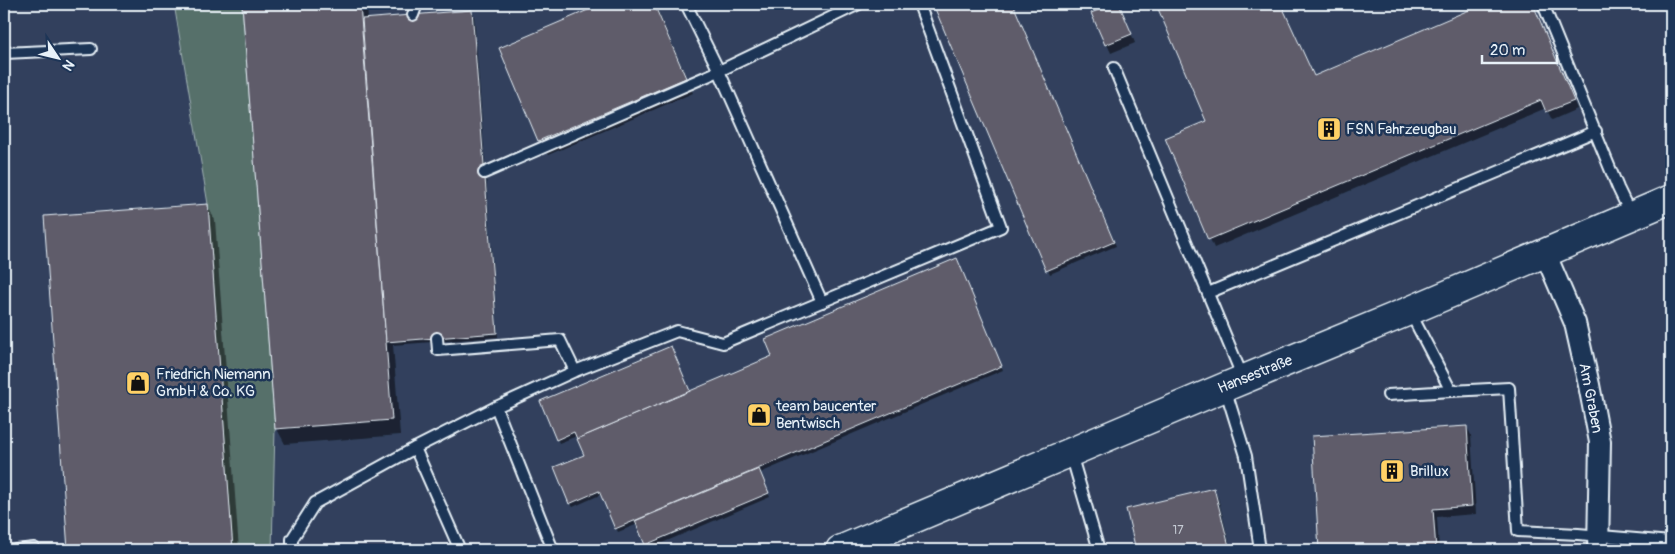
<svg xmlns="http://www.w3.org/2000/svg" width="1675" height="554" font-family="Pangolin,sans-serif">
<style>
.built{fill:#31415d}
.green{fill:#566f6b;stroke:#9fb0b2}
.shadow{fill:#0007}
.building{fill:#5f5c6b;stroke:#e8f1f8}
.lines{fill:none;stroke-linecap:round;stroke-linejoin:round}
.lane-casing{stroke:#e8f1f8;stroke-width:14}
.street-casing{stroke:#e8f1f8;stroke-width:24}
.secondary-casing{stroke:#e8f1f8;stroke-width:31}
.lane{stroke:#1d3557;stroke-width:10}
.street{stroke:#1d3557;stroke-width:20}
.secondary{stroke:#1d3557;stroke-width:28}
.labels{text-anchor:middle;stroke-width:5;stroke-linejoin:round;paint-order:stroke}
.number-label{font-size:12px;fill:#c6ccd5}
.poi-label{font-size:15px;fill:#e8f1f8;stroke:#1d3557;text-anchor:start}
.street-label{font-size:15px;fill:#e8f1f8;stroke:#1d3557}
</style>
<rect width="100%" height="100%" fill="#1d3557"/>
<filter id="ink" filterUnits="userSpaceOnUse"><feTurbulence type="fractalNoise" baseFrequency=".02" numOctaves="2"/><feDisplacementMap in="SourceGraphic" scale="10" xChannelSelector="R" yChannelSelector="G"/><feConvolveMatrix kernelMatrix="1 2 1 2 8 2 1 2 1" color-interpolation-filters="sRGB"/></filter>
<g filter="url(#ink)">
<rect class="built" x="4" y="4" width="1667" height="546"/>
<path class="green" d="M174,4H242L275,429L272,550H233L208,204Z"/>
<g class="shadow">
<path d="M244,4H367L368,20L471,11L474,15L498,337L393,345L400,435L285,444L277,429Z"/>
<path d="M605,4H655L693,93L548,155L539,141L501,48Z"/>
<path d="M935,4H1013L1116,246L1050,274Z"/>
<path d="M1116,4H1118L1122,11L1135,43L1111,53L1093,13Z"/>
<path d="M1157,4H1281L1314,77L1477,8L1476,4H1533L1577,109L1552,120L1546,108L1214,248L1167,139L1208,121Z"/>
<path d="M207,205L215,220L239,550H69L45,217Z"/>
<path d="M959,264L1003,370L760,473L770,497L648,549L638,524L618,532L602,494L573,507L570,503L585,455L577,436L559,443L542,402L690,393L774,357Z"/>
<path d="M1467,427L1471,435L1476,514L1437,517L1439,550H1320L1313,437Z"/>
<path d="M1214,489L1218,498L1231,550H1137L1128,510Z"/>
</g>
<g class="building">
<path d="M242,4H360L392,420L275,429Z"/>
<path d="M602,4H654L686,78L538,141L499,48Z"/>
<path d="M933,4H1013L1114,242L1046,271Z"/>
<path d="M1113,4H1119L1132,34L1105,45L1091,13Z"/>
<path d="M1156,4H1281L1314,76L1476,7L1474,4H1533L1574,101L1546,112L1541,100L1208,240L1165,138L1206,121Z"/>
<path d="M472,10L497,333L386,342L362,19Z"/>
<path d="M208,204L233,550H68L44,216Z"/>
<path d="M957,258L1002,366L615,529L599,491L569,504L554,467L584,455L577,439L772,356L765,339Z"/>
<path d="M671,346L690,391L577,439L574,432L556,440L540,401Z"/>
<path d="M1467,426L1472,506L1433,509L1436,550H1319L1312,436Z"/>
<path d="M759,469L769,493L645,545L635,521Z"/>
<path d="M1214,488L1230,550H1136L1126,509Z"/>
</g>
<g class="lines">
<defs>
<g id="lane">
<path d="M686,4L719,71L822,302"/>
<path d="M1543,4L1618,188L1631,215"/>
<path d="M413,15L417,4"/>
<path d="M4,53L91,49"/>
<path d="M1114,68L1243,378"/>
<path d="M484,173L719,71L859,4"/>
<path d="M1208,293L1596,131"/>
<path d="M437,338L438,350L560,340L575,371"/>
<path d="M1225,388L1246,456L1260,550"/>
<path d="M1451,391L1509,388L1518,531L1578,534L1671,542"/>
<path d="M1388,395L1451,391L1410,312"/>
<path d="M496,407L553,550"/>
<path d="M415,448L460,550"/>
<path d="M1071,454L1099,550"/>
<path d="M16,550L34,548"/>
<path d="M292,550V539L315,503L415,448L496,407L575,371L677,331L723,343L1001,227L919,4"/>
</g>
<path id="street" d="M1545,253L1575,323L1589,385L1600,442L1598,550"/>
<path id="secondary" d="M840,550L1225,387L1409,311L1671,199"/>
</defs>
<use href="#lane" class="lane-casing"/>
<use href="#street" class="street-casing"/>
<use href="#secondary" class="secondary-casing"/>
<use href="#lane" class="lane"/>
<use href="#street" class="street"/>
<use href="#secondary" class="secondary"/>
</g>
</g>
<defs>
<symbol id="building-square" viewBox="-11 -11 22 22"><rect x="-9" y="-9" width="18" height="18" rx="4" fill="#ffd166" stroke="#1d3557"/><path d="M-4-6H4V6H1V3H-1V6H-4ZM-2.5-4.3h1.7v1.8h-1.7ZM.8-4.3h1.7v1.8H.8ZM-2.5-1h1.7V.8h-1.7ZM.8-1h1.7V.8H.8Z" fill="#111"/></symbol>
<symbol id="shop-square" viewBox="-11 -11 22 22"><rect x="-9" y="-9" width="18" height="18" rx="4" fill="#ffd166" stroke="#1d3557"/><path d="M-5-2.5h2.3a2.7 3.5 0 0 1 5.4 0H5L5.5 6h-11ZM-1.5-2.5h3a1.5 2.3 0 0 0-3 0Z" fill="#111"/></symbol>
</defs>
<g fill-rule="evenodd">
<use href="#building-square" x="1315" y="115" width="28" height="28"/>
<use href="#shop-square" x="124" y="369" width="28" height="28"/>
<use href="#shop-square" x="745" y="401" width="28" height="28"/>
<use href="#building-square" x="1378" y="457" width="28" height="28"/>
</g>
<g class="labels">
<g class="number-label">
<text x="1178" y="534">17</text>
</g>
<g class="poi-label">
<text x="1346" y="134">FSN Fahrzeugbau</text>
<text x="156" y="379">Friedrich Niemann<tspan x="156" dy="17">GmbH &amp; Co. KG</tspan></text>
<text x="776" y="411">team baucenter<tspan x="776" dy="17">Bentwisch</tspan></text>
<text x="1410" y="476">Brillux</text>
</g>
<g class="street-label">
<text transform="translate(1255 374) rotate(-22)" y="5">Hansestraße</text>
<text transform="translate(1591 398) rotate(79)" y="5">Am Graben</text>
</g>
</g>
<rect width="1675" height="554" fill="none" stroke="#1d3557" stroke-width="20"/>
<rect x="10" y="10" width="1655" height="534" fill="none" stroke="#e8f1f8" stroke-width="2" filter="url(#ink)"/>
<g transform="translate(58 58) rotate(125)" stroke="#1d3557" stroke-width="4" paint-order="stroke">
<path d="M0-4L9 19L0 12L-9 19Z" fill="#e8f1f8"/>
<text y="-8" font-size="14" font-weight="bold" text-anchor="middle" fill="#e8f1f8">N</text>
</g>
<path d="M1482 55v8h75v-8" fill="none" stroke="#e8f1f8" stroke-width="2.5"/>
<text x="1490" y="55" font-size="15" fill="#e8f1f8" stroke="#1d3557" stroke-width="4" paint-order="stroke">20 m</text>
</svg>
